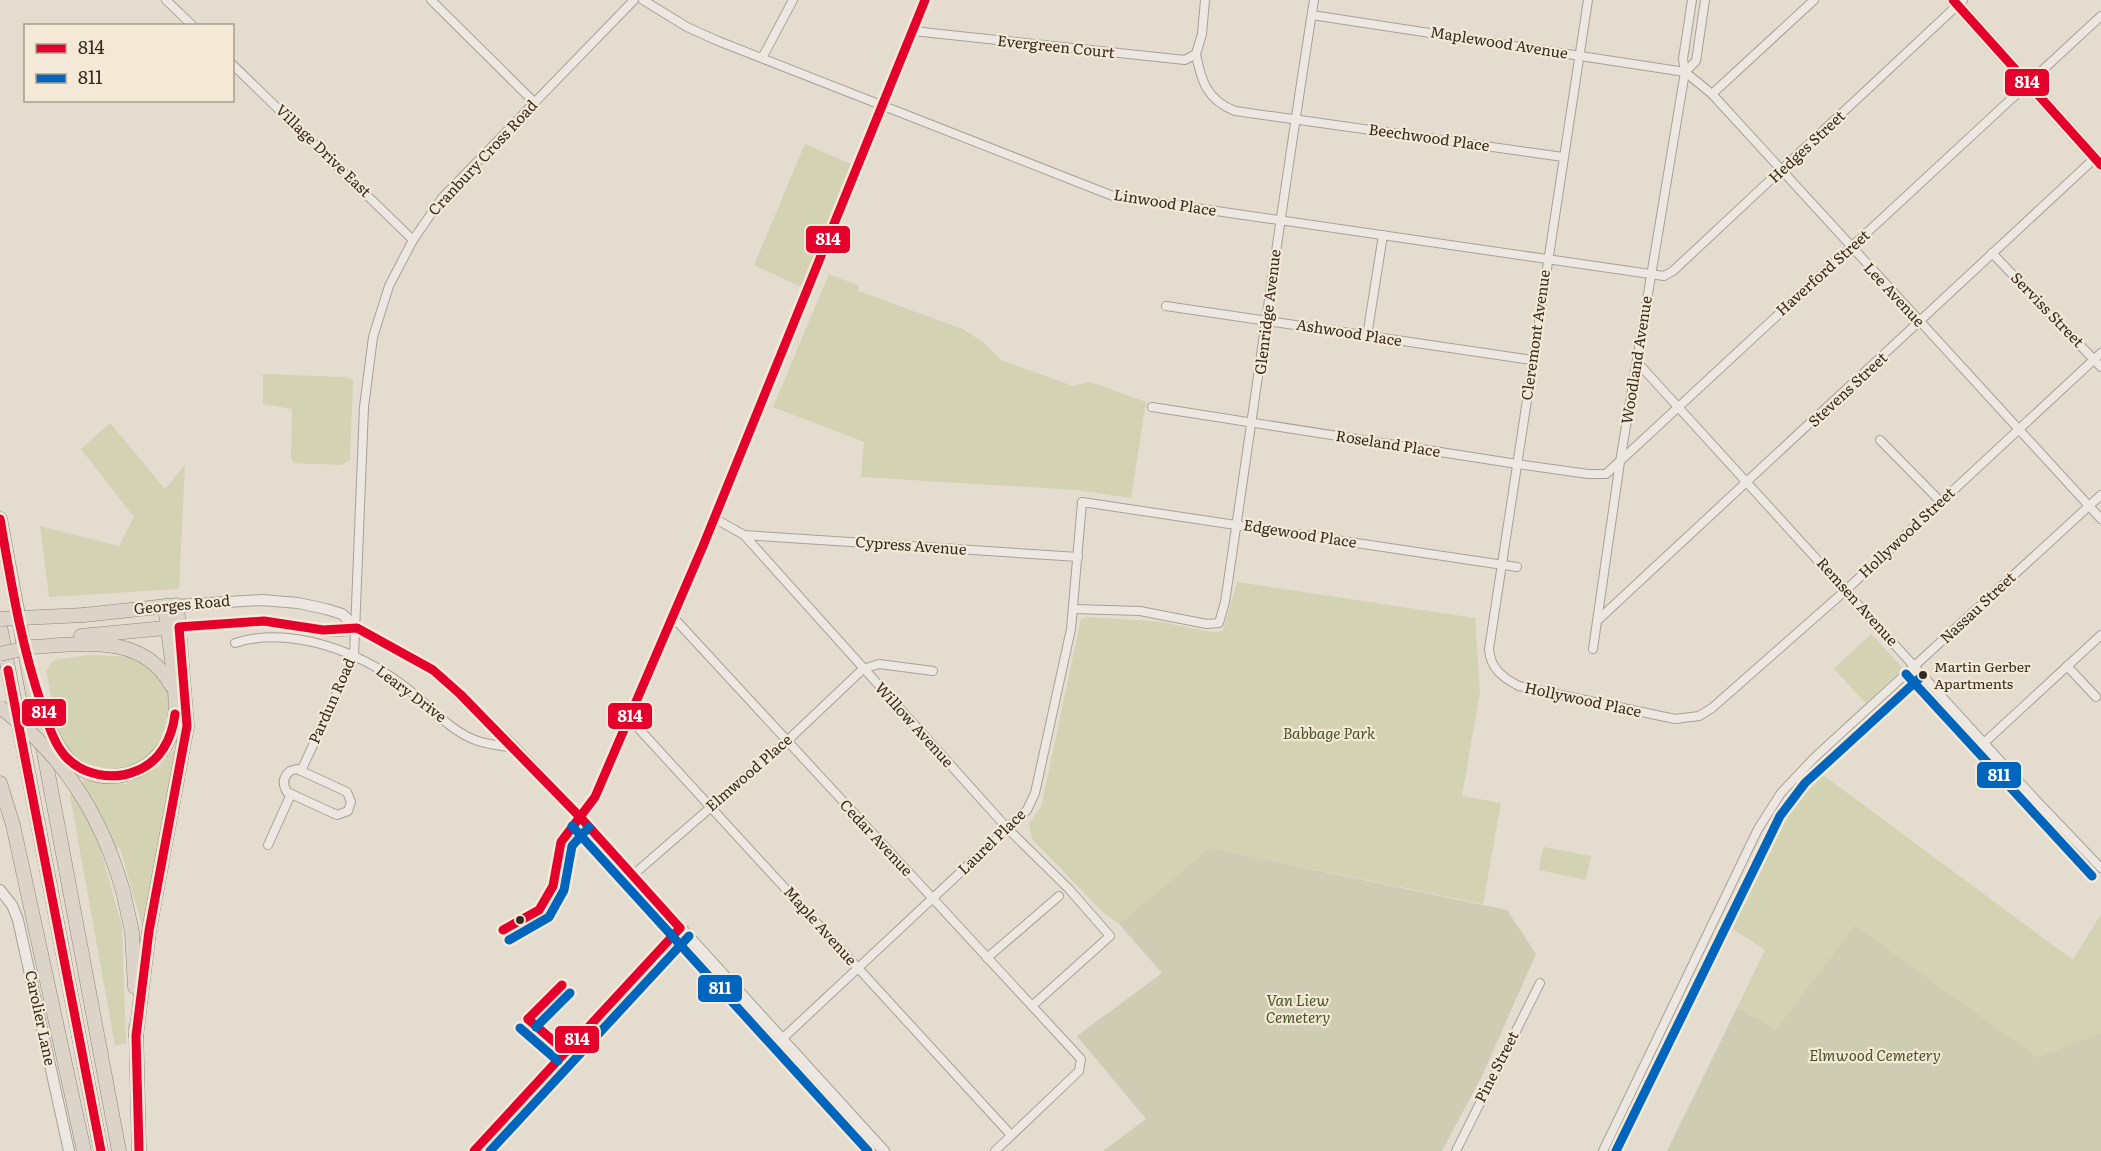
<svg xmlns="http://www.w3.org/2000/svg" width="2101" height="1151" font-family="Literata,serif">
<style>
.green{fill:#d3d2b3}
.cemetery{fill:#ceccb2}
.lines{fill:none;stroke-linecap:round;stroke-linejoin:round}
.minor-casing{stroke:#a8a198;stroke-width:10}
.tertiary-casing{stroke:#a8a198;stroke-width:12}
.secondary-casing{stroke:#989188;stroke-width:14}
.trunk-casing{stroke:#8e877f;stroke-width:15}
.minor{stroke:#ece7e0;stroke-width:8}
.tertiary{stroke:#ece7e0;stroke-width:10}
.secondary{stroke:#ece7e0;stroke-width:12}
.trunk{stroke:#dcd4c9;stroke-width:14}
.trunk-bridge-casing{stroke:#8e877f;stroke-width:15;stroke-linecap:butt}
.trunk-bridge{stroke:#dcd4c9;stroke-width:14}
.bus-1-casing{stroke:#f3e9d6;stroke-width:14}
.bus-2-casing{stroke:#f3e9d6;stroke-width:14}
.bus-1{stroke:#e4002b;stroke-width:9}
.bus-2{stroke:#0065bd;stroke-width:9}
.bus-dot{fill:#372a20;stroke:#f3e9d6;stroke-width:2}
.labels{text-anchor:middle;stroke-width:4.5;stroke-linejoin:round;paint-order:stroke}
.bus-label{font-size:14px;fill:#372a20;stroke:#f3e9d6;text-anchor:start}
.street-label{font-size:15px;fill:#372a20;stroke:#f3e9d6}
.park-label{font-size:15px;font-style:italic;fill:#4a5229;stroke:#f3e9d6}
.line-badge{stroke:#f3e9d6;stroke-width:2}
.badge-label{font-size:16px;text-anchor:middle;font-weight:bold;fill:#fff}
</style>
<rect width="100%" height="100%" fill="#e3dccf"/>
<g class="green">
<path d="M805,144L858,167L808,290L754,265Z"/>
<path d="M829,274L859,286L858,291L963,329L984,343L1001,360L1073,386L1090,382L1146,402L1131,498L1076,490L861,477L864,442L773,407Z"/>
<path d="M263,374L346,377L353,380L350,460L341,465L294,463L291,458L292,409L263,404Z"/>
<path d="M110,423L165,489L185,465L179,589L49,597L40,526L119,546L134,517L81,449Z"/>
<path d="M1237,582L1475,618L1480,691L1462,796L1501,803L1483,904L1209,848L1119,924L1105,914L1032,839L1029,824L1041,807L1081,619L1090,617L1162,622L1210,632L1223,631Z"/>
<path d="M1871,634L1903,668L1866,703L1834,669Z"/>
<path d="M88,655L137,657C145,664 155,671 161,679C192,717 147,784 96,766C90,764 80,762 75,757C55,738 52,697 46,671L54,660Z"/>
<path d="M182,739L143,929L120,848L101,852L122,926L126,1044L115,1045L70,796L85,779L126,784L160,766Z"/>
<path d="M1823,775L2073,960L2101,914V1033L2037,1057L1855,925L1776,1029L1737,1008L1765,950L1724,923L1772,829L1810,779Z"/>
<path d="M1543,847L1591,856L1586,880L1539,870Z"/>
</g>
<g class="cemetery">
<path d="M1209,848L1507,910L1536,954L1482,1076L1442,1151H1103L1146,1119L1077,1036L1162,973L1119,924Z"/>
<path d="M1855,925L2037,1057L2101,1033V1151H1667L1737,1008L1776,1029Z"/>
</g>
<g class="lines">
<defs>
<g id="minor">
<path d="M166,0L193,26"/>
<path d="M431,0L535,103"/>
<path d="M643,0L687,27L718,41L1113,196L1664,276L1673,271L1963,0"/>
<path d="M1588,0L1489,649C1490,668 1503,678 1519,686L1675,719L1699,716L1712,708L1846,590L2101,353"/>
<path d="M1312,15L1685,72L1712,94L2101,519"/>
<path d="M913,31L1185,60L1196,54L1202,34L1205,0"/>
<path d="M1196,54C1201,81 1207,100 1235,111L1563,157"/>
<path d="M762,58L793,0"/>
<path d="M232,64L413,240"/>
<path d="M1685,72L1696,61L1705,0"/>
<path d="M1712,94L1814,0"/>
<path d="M1992,253L2101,367"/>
<path d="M1166,306L1532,360"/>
<path d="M1367,336L1383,235"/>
<path d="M1638,363L2036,800L2101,868"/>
<path d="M1152,407L1517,464L1588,474H1606L2101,16"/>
<path d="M1880,440L1941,502"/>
<path d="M714,518L744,535L1008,829L1069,889L1110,936L1032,1006"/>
<path d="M744,535L1078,557"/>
<path d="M1074,609L1140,611L1207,624L1219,623L1225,602C1255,402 1282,201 1314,0"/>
<path d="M672,616L1081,1059L1079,1071L995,1151"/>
<path d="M1599,619L2095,158"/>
<path d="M235,643C291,625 360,652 404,686C427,703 450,732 478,741C490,745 503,746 515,748"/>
<path d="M1593,649L1620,462L1685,72L1683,59L1692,0"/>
<path d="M2067,666L2096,697"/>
<path d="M629,718L1011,1135"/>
<path d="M1985,742L2101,635"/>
<path d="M297,769L347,792L351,802L348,811L337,815L287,792C282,784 283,777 290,771Z"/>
<path d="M301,771L354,656L364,407L373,337L389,286L413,240L442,198L634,0"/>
<path d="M268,845L291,794"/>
<path d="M633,875L787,741L863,669L879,664L933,671"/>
<path d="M987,958L1059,896"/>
<path d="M781,1040L1027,810L1035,793L1071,629L1082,502L1517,567"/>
<path d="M1456,1151L1540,983"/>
<path d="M1603,1151L1758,829L1781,793L1814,758L2101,495"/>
</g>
<g id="tertiary">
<path d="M177,605L262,600L298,603L326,609L342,614L357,628L433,670L515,748L581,818L884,1151"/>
<path d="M179,627C207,625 236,621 264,621C295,622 328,637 357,628"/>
<path d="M581,818L595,797L703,546L925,0"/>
<path d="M0,890L12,905L18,920L69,1151"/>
<path d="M474,1151L680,928"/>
</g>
<path id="secondary" d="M1953,0L2101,165"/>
<g id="trunk">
<path d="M0,519L119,1151"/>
<path d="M84,615L177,605L187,726L149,931L136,1036"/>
<path d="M0,626L101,1151"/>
<path d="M81,636L176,627"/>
<path d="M32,647C82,644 143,633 171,685"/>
<path d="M41,705C48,723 53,743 67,758C101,794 160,774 173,729C181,701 168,638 165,606"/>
<path d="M0,783L13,825L84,1151"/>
<path d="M123,891L132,932L135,987"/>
<path d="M136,1027L139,1151"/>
</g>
</defs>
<use href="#minor" class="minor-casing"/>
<use href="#tertiary" class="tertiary-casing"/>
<use href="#secondary" class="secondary-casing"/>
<use href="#trunk" class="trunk-casing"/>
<use href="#minor" class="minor"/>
<use href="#tertiary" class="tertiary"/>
<use href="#secondary" class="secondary"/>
<use href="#trunk" class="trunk"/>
<defs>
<g id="trunk-bridge">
<path d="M0,619L84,615"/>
<path d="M0,654L32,647"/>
<path d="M0,707C62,753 102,817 123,891"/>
</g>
</defs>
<use href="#trunk-bridge" class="trunk-bridge-casing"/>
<use href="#trunk-bridge" class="trunk-bridge"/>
<defs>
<g id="bus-1">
<path d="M1953,0L2101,165"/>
<path d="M0,519C11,582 21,645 42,706C48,723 53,742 65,756C82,775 112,781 136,771C160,762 172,739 175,714"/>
<path d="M8,670L101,1151"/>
<path d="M503,930L539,910L553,886L561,842L595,797L703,546L925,0"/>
<path d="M528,1019L566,1052"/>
<path d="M528,1019L562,985"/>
<path d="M139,1151L136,1036L149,931L187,726L179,627L264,621L323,630L357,628L433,670L460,694L581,818L680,928"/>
<path d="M474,1151L680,928"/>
</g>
<g id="bus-2">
<path d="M1906,674L2092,876"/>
<path d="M572,826L868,1151"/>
<path d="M509,940L549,917L564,890L572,846L589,827"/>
<path d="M536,1027L570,993"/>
<path d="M520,1028L558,1061"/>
<path d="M490,1151L689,936"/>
<path d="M1616,1151L1780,816L1805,783L1923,675"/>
</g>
</defs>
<use href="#bus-1" class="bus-1-casing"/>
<use href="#bus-2" class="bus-2-casing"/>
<use href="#bus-1" class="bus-1"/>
<use href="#bus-2" class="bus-2"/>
</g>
<g class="bus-dot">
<circle cx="1923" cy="675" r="5"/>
<circle cx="520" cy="920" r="5"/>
</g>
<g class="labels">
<g class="bus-label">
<text x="1934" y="672">Martin Gerber<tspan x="1934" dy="17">Apartments</tspan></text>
</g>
<g class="street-label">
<text transform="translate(1499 43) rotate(9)" y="5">Maplewood Avenue</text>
<text transform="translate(1056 47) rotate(6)" y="5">Evergreen Court</text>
<text transform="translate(1429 138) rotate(8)" y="5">Beechwood Place</text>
<text transform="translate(1807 147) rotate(-43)" y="5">Hedges Street</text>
<text transform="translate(323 151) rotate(44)" y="5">Village Drive East</text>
<text transform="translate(483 158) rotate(-47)" y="5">Cranbury Cross Road</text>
<text transform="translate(1165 203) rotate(9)" y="5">Linwood Place</text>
<text transform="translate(1823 273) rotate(-42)" y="5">Haverford Street</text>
<text transform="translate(1894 295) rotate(47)" y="5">Lee Avenue</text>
<text transform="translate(2047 310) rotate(46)" y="5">Serviss Street</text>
<text transform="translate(1268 312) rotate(-83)" y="5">Glenridge Avenue</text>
<text transform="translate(1349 333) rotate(9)" y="5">Ashwood Place</text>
<text transform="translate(1536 335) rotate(-82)" y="5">Cleremont Avenue</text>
<text transform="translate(1637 360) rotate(-81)" y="5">Woodland Avenue</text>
<text transform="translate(1848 390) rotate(-43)" y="5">Stevens Street</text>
<text transform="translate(1388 444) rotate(9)" y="5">Roseland Place</text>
<text transform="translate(1907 533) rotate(-43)" y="5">Hollywood Street</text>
<text transform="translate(1300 534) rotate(9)" y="5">Edgewood Place</text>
<text transform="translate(911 546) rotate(4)" y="5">Cypress Avenue</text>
<text transform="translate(1857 602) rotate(48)" y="5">Remsen Avenue</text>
<text transform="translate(182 605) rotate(-5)" y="5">Georges Road</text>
<text transform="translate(1978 608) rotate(-43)" y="5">Nassau Street</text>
<text transform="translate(411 694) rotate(37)" y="5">Leary Drive</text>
<text transform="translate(1583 700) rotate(12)" y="5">Hollywood Place</text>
<text transform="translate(332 701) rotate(-66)" y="5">Pardun Road</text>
<text transform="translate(914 725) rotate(48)" y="5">Willow Avenue</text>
<text transform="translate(749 773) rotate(-41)" y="5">Elmwood Place</text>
<text transform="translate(876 838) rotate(47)" y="5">Cedar Avenue</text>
<text transform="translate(992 842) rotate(-44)" y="5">Laurel Place</text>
<text transform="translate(820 926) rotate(48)" y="5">Maple Avenue</text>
<text transform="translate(40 1018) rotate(78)" y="5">Carolier Lane</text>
<text transform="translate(1497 1067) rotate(-63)" y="5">Pine Street</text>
</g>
<g class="park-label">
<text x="1329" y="739">Babbage Park</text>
<text x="1298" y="1006">Van Liew<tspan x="1298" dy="17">Cemetery</tspan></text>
<text x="1875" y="1061">Elmwood Cemetery</text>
</g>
</g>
<g class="line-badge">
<rect x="2004" y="68" width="46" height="29" rx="6" fill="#e4002b"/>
<rect x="805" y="225" width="46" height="29" rx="6" fill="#e4002b"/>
<rect x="21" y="698" width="46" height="29" rx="6" fill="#e4002b"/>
<rect x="607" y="702" width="46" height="28" rx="6" fill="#e4002b"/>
<rect x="1976" y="761" width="46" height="28" rx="6" fill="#0065bd"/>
<rect x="697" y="974" width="46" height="29" rx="6" fill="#0065bd"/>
<rect x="554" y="1025" width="46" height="29" rx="6" fill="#e4002b"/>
</g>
<g class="badge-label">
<text x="2027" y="88">814</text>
<text x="828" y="245">814</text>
<text x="44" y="718">814</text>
<text x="630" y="722">814</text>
<text x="1999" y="781">811</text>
<text x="720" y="994">811</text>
<text x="577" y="1045">814</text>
</g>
<rect x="24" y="24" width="210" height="78" fill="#f3e9d6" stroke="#a89d8d" stroke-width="1.5"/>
<rect x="36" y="44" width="30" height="9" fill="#e4002b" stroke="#a89d8d" stroke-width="1.5"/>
<text x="78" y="54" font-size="18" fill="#372a20">814</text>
<rect x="36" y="74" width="30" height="9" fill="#0065bd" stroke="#a89d8d" stroke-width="1.5"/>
<text x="78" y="84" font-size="18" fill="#372a20">811</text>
</svg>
